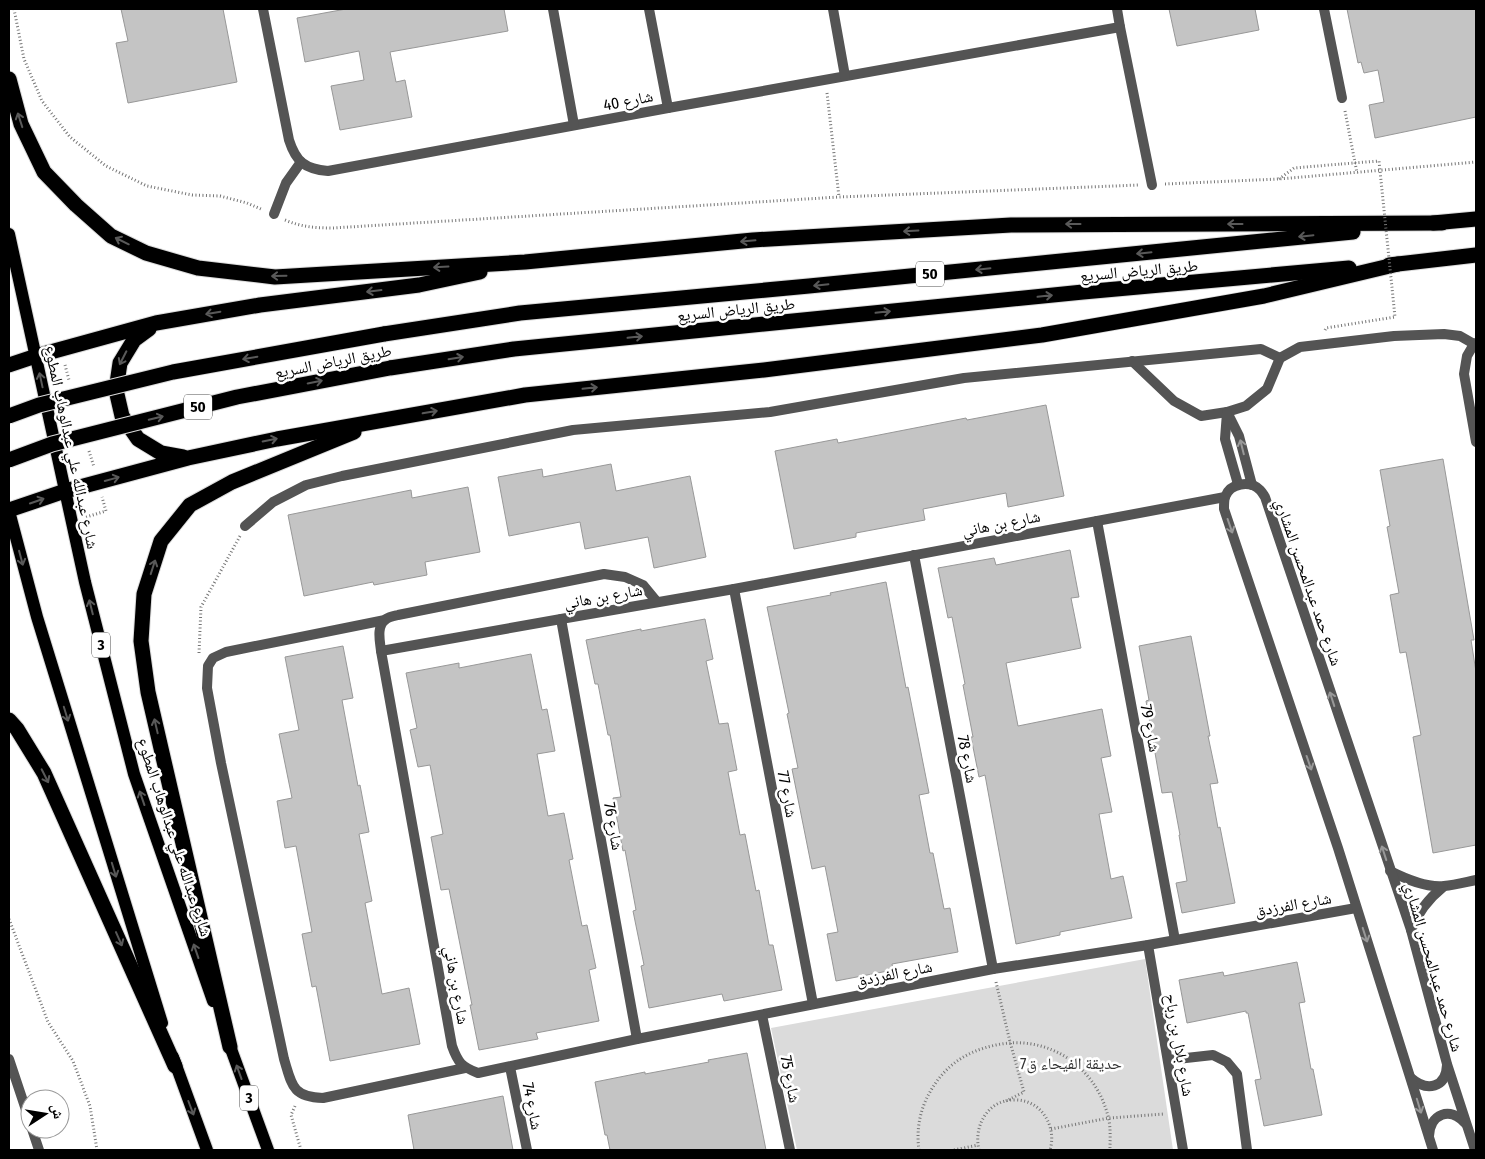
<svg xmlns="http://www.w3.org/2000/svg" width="1485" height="1159" font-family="'Fira Sans Condensed','Noto Naskh Arabic',sans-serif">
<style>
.green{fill:#dbdbdb}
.building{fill:#c4c4c4;stroke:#989898}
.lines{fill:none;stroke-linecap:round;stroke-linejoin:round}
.primary-casing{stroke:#dbdbdb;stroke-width:14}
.motorway-casing{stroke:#dbdbdb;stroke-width:17}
.path{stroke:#767676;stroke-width:3;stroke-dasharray:1 2.5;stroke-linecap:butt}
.service{stroke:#545454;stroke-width:10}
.minor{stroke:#545454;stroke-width:10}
.primary{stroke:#000;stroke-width:12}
.motorway{stroke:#000;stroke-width:15}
.motorway-bridge-casing{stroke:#dbdbdb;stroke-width:17;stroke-linecap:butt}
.path-bridge{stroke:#767676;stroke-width:3;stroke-dasharray:1 2.5;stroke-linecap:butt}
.motorway-bridge{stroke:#000;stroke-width:15}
.oneway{stroke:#595959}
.oneway2{stroke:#989898}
.labels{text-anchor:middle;stroke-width:5;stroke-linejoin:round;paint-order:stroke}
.shield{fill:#fff;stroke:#4c4c4c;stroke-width:1}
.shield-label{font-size:15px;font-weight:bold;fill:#000}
.street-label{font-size:16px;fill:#000;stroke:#fff}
.park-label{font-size:16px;fill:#323232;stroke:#fff}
</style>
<rect width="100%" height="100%" fill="#fff"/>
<path class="green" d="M1145,959L1173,1150H797L771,1028Z"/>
<g class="building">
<path d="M121,9H223L237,82L128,103L116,43L128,41Z"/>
<path d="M346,9H504L508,31L390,52L396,82L405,80L412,117L340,130L331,86L364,80L359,51L305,62L297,18Z"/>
<path d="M1169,9H1255L1259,30L1177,46Z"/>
<path d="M1347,9H1476V117L1375,138L1369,105L1384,102L1378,70L1364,73L1361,62L1358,63Z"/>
<path d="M1046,405L1064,496L1008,507L1006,493L923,509L925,520L856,533V537L794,549L775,451L837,439L838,443L966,418L967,420Z"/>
<path d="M1443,459L1474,640H1471L1476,672V845L1433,853L1413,737L1421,735L1406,652L1400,653L1390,595L1399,593L1387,527L1390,526L1380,470Z"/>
<path d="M611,464L616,491L690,476L706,557L654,568L648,537L585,549L580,522L509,536L498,477L542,469L543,477Z"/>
<path d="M468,487L480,552L425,562L427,575L374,585L373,582L304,596L288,515L411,490L412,498Z"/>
<path d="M1070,550L1079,597L1071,598L1081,648L1006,663L1018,726L1102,709L1111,756L1101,758L1112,812L1099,814L1111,879L1123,876L1132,918L1060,932V935L1016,944L985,775L979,777L971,737H973L963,685L965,684L952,617L948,618L938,568L994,558L996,565Z"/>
<path d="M886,582L906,688L908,687L929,793L919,795L930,853H933L944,909L950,908L958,952L892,964L893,970L836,981L827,934L838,932L825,866L812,869L792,769L798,768L787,714L789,713L767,607L831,595L830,593Z"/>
<path d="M705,619L713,659L706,661L719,724L728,723L737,770L728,772L740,835L745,834L756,891L759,890L769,945H773L782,990L724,1001L722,994L649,1008L641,966L644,965L633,911L636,910L625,850L623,851L613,798L621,797L610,735H608L598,684H595L586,640L641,629V631Z"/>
<path d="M1191,636L1210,736H1208L1218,783L1210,784L1218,828L1220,827L1235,903L1182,913L1176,883L1187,881L1179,835H1180L1172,792L1162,793L1146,701L1149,700L1139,646Z"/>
<path d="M343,646L353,698L342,700L358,786L360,785L369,832L359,834L372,901L365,903L382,994L409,988L420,1044L330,1061L316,986L312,987L302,934L312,932L296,846L285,848L277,801L292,798L279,734L299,730L285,657Z"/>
<path d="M531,654L542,710L547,709L555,751L537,754L548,816L564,813L573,859L569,860L582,926L587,925L596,968L589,970L599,1021L536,1033L538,1039L479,1050L470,1005H472L449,889L441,890L431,837L443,834L430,765L418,767L410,730L417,728L406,673L459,663V668Z"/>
<path d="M1297,962L1305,1002L1299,1003L1311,1069H1313L1322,1115L1264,1126L1255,1080L1261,1079L1248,1013H1246V1011L1187,1023L1179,980L1223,972L1224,976Z"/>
<path d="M747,1053L766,1150H610L607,1135H605L595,1082L645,1072V1074L709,1062L708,1060Z"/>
<path d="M503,1096L513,1150H414L408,1115Z"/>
</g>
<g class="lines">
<defs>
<g id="primary">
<path d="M9,234L85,582L134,774L213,1001"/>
<path d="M9,511L37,617L162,1023"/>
<path d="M227,1038L268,1150"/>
<path d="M173,1057L207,1150"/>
</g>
<g id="motorway">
<path d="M9,79L21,124L44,172L76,205L111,236L146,253L198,268L275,277L525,262L753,240L1011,225L1442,223"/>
<path d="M1433,223L1476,219"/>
<path d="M1389,265L1476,255"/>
<path d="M149,329L134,340L120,363L116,390L122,416L138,439L161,453L183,457"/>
<path d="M384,334L520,313L809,286L1353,232"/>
<path d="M9,365L36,356L156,323L260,305L419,285L480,272"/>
<path d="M390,368L514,349L1083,292L1349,268"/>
<path d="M9,510L65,491L188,458L277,439L525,395L764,370L1042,335L1264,296L1398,264"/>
<path d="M9,720L17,729L44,773L175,1066"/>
<path d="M230,1047L148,692L141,641L144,594L161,541L190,505L232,482L354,432"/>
</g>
</defs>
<use href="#primary" class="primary-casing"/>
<use href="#motorway" class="motorway-casing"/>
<g class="path">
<path d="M14,9L24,59L42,101L70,137L106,166L147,186L192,195L220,196L247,203L261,209"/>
<path d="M827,93L839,197"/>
<path d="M1345,111L1357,173"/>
<path d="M1279,179L1294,168L1341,164"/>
<path d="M1165,184L1279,179L1476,162"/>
<path d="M285,220C301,227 316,228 333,228L839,197L1139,185"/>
<path d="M1325,330L1326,328L1395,317"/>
<path d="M65,365L69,380"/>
<path d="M89,451L94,467"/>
<path d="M86,517L106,511L102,497"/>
<path d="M199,653L201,607L240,536"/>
<path d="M9,919L48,1022L73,1061L90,1106L97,1150"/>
<path d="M996,982L1010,1042L1024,1092L1006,1101"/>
<path d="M295,1106L291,1115L301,1150"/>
<path d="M1051,1129L1109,1118L1164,1114"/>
<path d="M919,1150C916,1130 920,1109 930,1092C945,1065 967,1051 996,1045C1047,1034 1095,1065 1108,1116C1111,1127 1110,1139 1110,1150"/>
<path d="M954,1150L978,1145"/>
<path d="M979,1150C973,1125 989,1098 1017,1100C1042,1101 1057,1127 1050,1150"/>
</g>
<g class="service">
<path d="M1120,27L1152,185"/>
<path d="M274,214L286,183L301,162"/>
<path d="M1132,361L1174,401L1201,416L1227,412L1246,406L1267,389L1280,358L1300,347L1394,336L1444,334L1460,336L1474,344"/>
<path d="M1227,412L1239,436L1252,485"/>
<path d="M1227,413L1225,439L1238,484"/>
<path d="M245,526L273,502L306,485L342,476L573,430L770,412L964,378L1261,349L1280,358"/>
<path d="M385,620L226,652L213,658L208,666L207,688L221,763L284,1059C292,1085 292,1097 323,1098L465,1068"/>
<path d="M381,651C380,641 376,626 386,619C389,617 394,616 398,615L604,574L625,577L643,585L657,602"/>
<path d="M1168,1060L1213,1055L1227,1062L1237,1074L1247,1150"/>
</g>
<g class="minor">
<path d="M263,9L289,140C296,162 305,169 328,171L668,108L1120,27L1117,9"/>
<path d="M553,9L574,125"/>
<path d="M649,9L668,108"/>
<path d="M833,9L845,76"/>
<path d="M1324,9L1342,98"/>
<path d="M1476,343L1474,344L1467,356L1464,374L1476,442"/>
<path d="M1225,497L734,589L561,619L381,651L452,1046C458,1063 462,1067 478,1073L637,1039L993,969L1148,945L1356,908"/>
<path d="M1097,521L1175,940"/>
<path d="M914,555L993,969"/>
<path d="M734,589L813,1004"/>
<path d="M561,619L637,1039"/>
<path d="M1390,871C1406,879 1426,888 1444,886C1455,885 1466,882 1476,880"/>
<path d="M1411,930C1418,912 1428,899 1443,887"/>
<path d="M1148,945L1183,1150"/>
<path d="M762,1015L790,1150"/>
<path d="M9,1059L30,1122"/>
<path d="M510,1067L527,1150"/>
<path d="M1411,1078C1427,1092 1446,1088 1447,1065"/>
<path d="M32,1129L39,1150"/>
<path d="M1429,1136C1430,1114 1450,1106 1465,1123"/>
<path d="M1433,1150L1338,848L1224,509C1224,506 1224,500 1225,497C1230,483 1250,480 1260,490C1262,492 1263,494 1265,497L1411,930L1447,1064L1475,1150"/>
</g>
<use href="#primary" class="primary"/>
<use href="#motorway" class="motorway"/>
<defs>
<g id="motorway-bridge">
<path d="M9,416L39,405L173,372L384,334"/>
<path d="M9,460L52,444L237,397L390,368"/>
</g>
</defs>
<use href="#motorway-bridge" class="motorway-bridge-casing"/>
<path class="path-bridge" d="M1341,164L1379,161L1395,317"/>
<use href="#motorway-bridge" class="motorway-bridge"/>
</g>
<defs><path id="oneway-shaft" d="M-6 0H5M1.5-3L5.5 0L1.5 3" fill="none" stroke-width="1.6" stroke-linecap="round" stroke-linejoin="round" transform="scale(1.25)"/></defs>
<g class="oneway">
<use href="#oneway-shaft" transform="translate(20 120) rotate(-108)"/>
<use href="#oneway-shaft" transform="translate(1073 224) rotate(180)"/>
<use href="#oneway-shaft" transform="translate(1235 224) rotate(180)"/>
<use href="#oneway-shaft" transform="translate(911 231) rotate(177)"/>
<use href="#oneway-shaft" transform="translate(1306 236) rotate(174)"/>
<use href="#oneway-shaft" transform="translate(122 241) rotate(-154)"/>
<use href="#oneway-shaft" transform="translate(748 241) rotate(175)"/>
<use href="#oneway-shaft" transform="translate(1144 253) rotate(174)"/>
<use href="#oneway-shaft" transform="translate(441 267) rotate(177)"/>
<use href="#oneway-shaft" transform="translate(983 269) rotate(174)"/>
<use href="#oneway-shaft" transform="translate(279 276) rotate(179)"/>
<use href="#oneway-shaft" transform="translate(821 285) rotate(174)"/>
<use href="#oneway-shaft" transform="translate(374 291) rotate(173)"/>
<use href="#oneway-shaft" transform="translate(1045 296) rotate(-6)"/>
<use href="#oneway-shaft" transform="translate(883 312) rotate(-6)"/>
<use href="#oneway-shaft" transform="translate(213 313) rotate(170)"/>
<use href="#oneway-shaft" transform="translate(635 337) rotate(-6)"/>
<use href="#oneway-shaft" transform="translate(123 358) rotate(117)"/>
<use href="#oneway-shaft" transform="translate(250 358) rotate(170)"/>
<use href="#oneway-shaft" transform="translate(456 358) rotate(-9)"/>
<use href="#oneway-shaft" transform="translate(41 380) rotate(-102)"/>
<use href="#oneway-shaft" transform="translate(315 382) rotate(-11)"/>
<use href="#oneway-shaft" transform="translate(590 388) rotate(-6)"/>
<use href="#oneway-shaft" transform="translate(430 412) rotate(-10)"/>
<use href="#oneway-shaft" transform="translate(156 418) rotate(-14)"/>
<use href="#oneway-shaft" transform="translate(270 440) rotate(-12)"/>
<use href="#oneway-shaft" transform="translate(112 479) rotate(-15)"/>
<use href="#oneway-shaft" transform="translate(37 501) rotate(-19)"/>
<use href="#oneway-shaft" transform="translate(21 558) rotate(75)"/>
<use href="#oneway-shaft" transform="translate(153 567) rotate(-72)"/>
<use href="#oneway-shaft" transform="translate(91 607) rotate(-104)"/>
<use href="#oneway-shaft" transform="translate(66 714) rotate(73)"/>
<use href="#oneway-shaft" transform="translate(156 726) rotate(-103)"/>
<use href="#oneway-shaft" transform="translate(45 776) rotate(63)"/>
<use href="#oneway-shaft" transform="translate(142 798) rotate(-109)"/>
<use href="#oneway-shaft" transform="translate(114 870) rotate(73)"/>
<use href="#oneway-shaft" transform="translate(119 939) rotate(66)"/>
<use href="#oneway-shaft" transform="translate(196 951) rotate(-109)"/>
<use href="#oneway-shaft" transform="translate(239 1072) rotate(-110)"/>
<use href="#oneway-shaft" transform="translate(191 1108) rotate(69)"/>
</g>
<g class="oneway2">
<use href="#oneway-shaft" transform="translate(1242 447) rotate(-104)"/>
<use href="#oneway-shaft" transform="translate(1230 526) rotate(71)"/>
<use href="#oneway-shaft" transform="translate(1332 699) rotate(-108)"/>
<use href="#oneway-shaft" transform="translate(1309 763) rotate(71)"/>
<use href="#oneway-shaft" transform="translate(1384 853) rotate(-108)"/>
<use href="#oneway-shaft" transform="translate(1365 935) rotate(72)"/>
<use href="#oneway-shaft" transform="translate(1419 1106) rotate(73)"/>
</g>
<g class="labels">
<g class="shield">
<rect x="916" y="261.5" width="28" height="25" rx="4"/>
<rect x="184" y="394.5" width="28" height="25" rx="4"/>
<rect x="92" y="632.5" width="18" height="25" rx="4"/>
<rect x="240" y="1085.5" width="18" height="25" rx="4"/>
</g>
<g class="shield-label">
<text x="930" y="279">50</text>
<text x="198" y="412">50</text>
<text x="101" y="650">3</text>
<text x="249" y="1103">3</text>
</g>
<g class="street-label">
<text transform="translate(628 100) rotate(-11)" y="6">شارع 40</text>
<text transform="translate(1139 270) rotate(-5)" y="6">طريق الرياض السريع</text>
<text transform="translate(736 309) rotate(-6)" y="6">طريق الرياض السريع</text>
<text transform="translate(333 361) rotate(-11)" y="6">طريق الرياض السريع</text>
<text transform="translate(72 447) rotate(78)" y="6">شارع عبدالله علي عبدالوهاب المطوع</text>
<text transform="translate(1001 523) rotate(-11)" y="6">شارع بن هاني</text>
<text transform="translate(1309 582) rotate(71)" y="6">شارع حمد عبدالمحسن المشاري</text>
<text transform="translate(603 596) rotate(-10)" y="6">شارع بن هاني</text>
<text transform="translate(1151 728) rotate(79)" y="6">شارع 79</text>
<text transform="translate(968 759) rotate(79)" y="6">شارع 78</text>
<text transform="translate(788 794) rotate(79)" y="6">شارع 77</text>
<text transform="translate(614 826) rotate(80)" y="6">شارع 76</text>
<text transform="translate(175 837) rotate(72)" y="6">شارع عبدالله علي عبدالوهاب المطوع</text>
<text transform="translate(1293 904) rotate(-10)" y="6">شارع الفرزدق</text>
<text transform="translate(1434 967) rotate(74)" y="6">شارع حمد عبدالمحسن المشاري</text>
<text transform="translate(894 973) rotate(-11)" y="6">شارع الفرزدق</text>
<text transform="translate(457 985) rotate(80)" y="6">شارع بن هاني</text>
<text transform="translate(1180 1045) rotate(80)" y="6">شارع بلال بن رباح</text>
<text transform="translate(791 1079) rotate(79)" y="6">شارع 75</text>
<text transform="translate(533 1106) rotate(79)" y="6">شارع 74</text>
</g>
<g class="park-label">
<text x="1071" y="1069">حديقة الفيحاء ق7</text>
</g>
</g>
<rect width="1485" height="1159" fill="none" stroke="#000000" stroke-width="20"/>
<g transform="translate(45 1114) rotate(78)"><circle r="24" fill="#ffffff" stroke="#999999"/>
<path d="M0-4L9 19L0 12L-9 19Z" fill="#000000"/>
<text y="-8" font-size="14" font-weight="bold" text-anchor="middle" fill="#000000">ش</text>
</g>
</svg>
